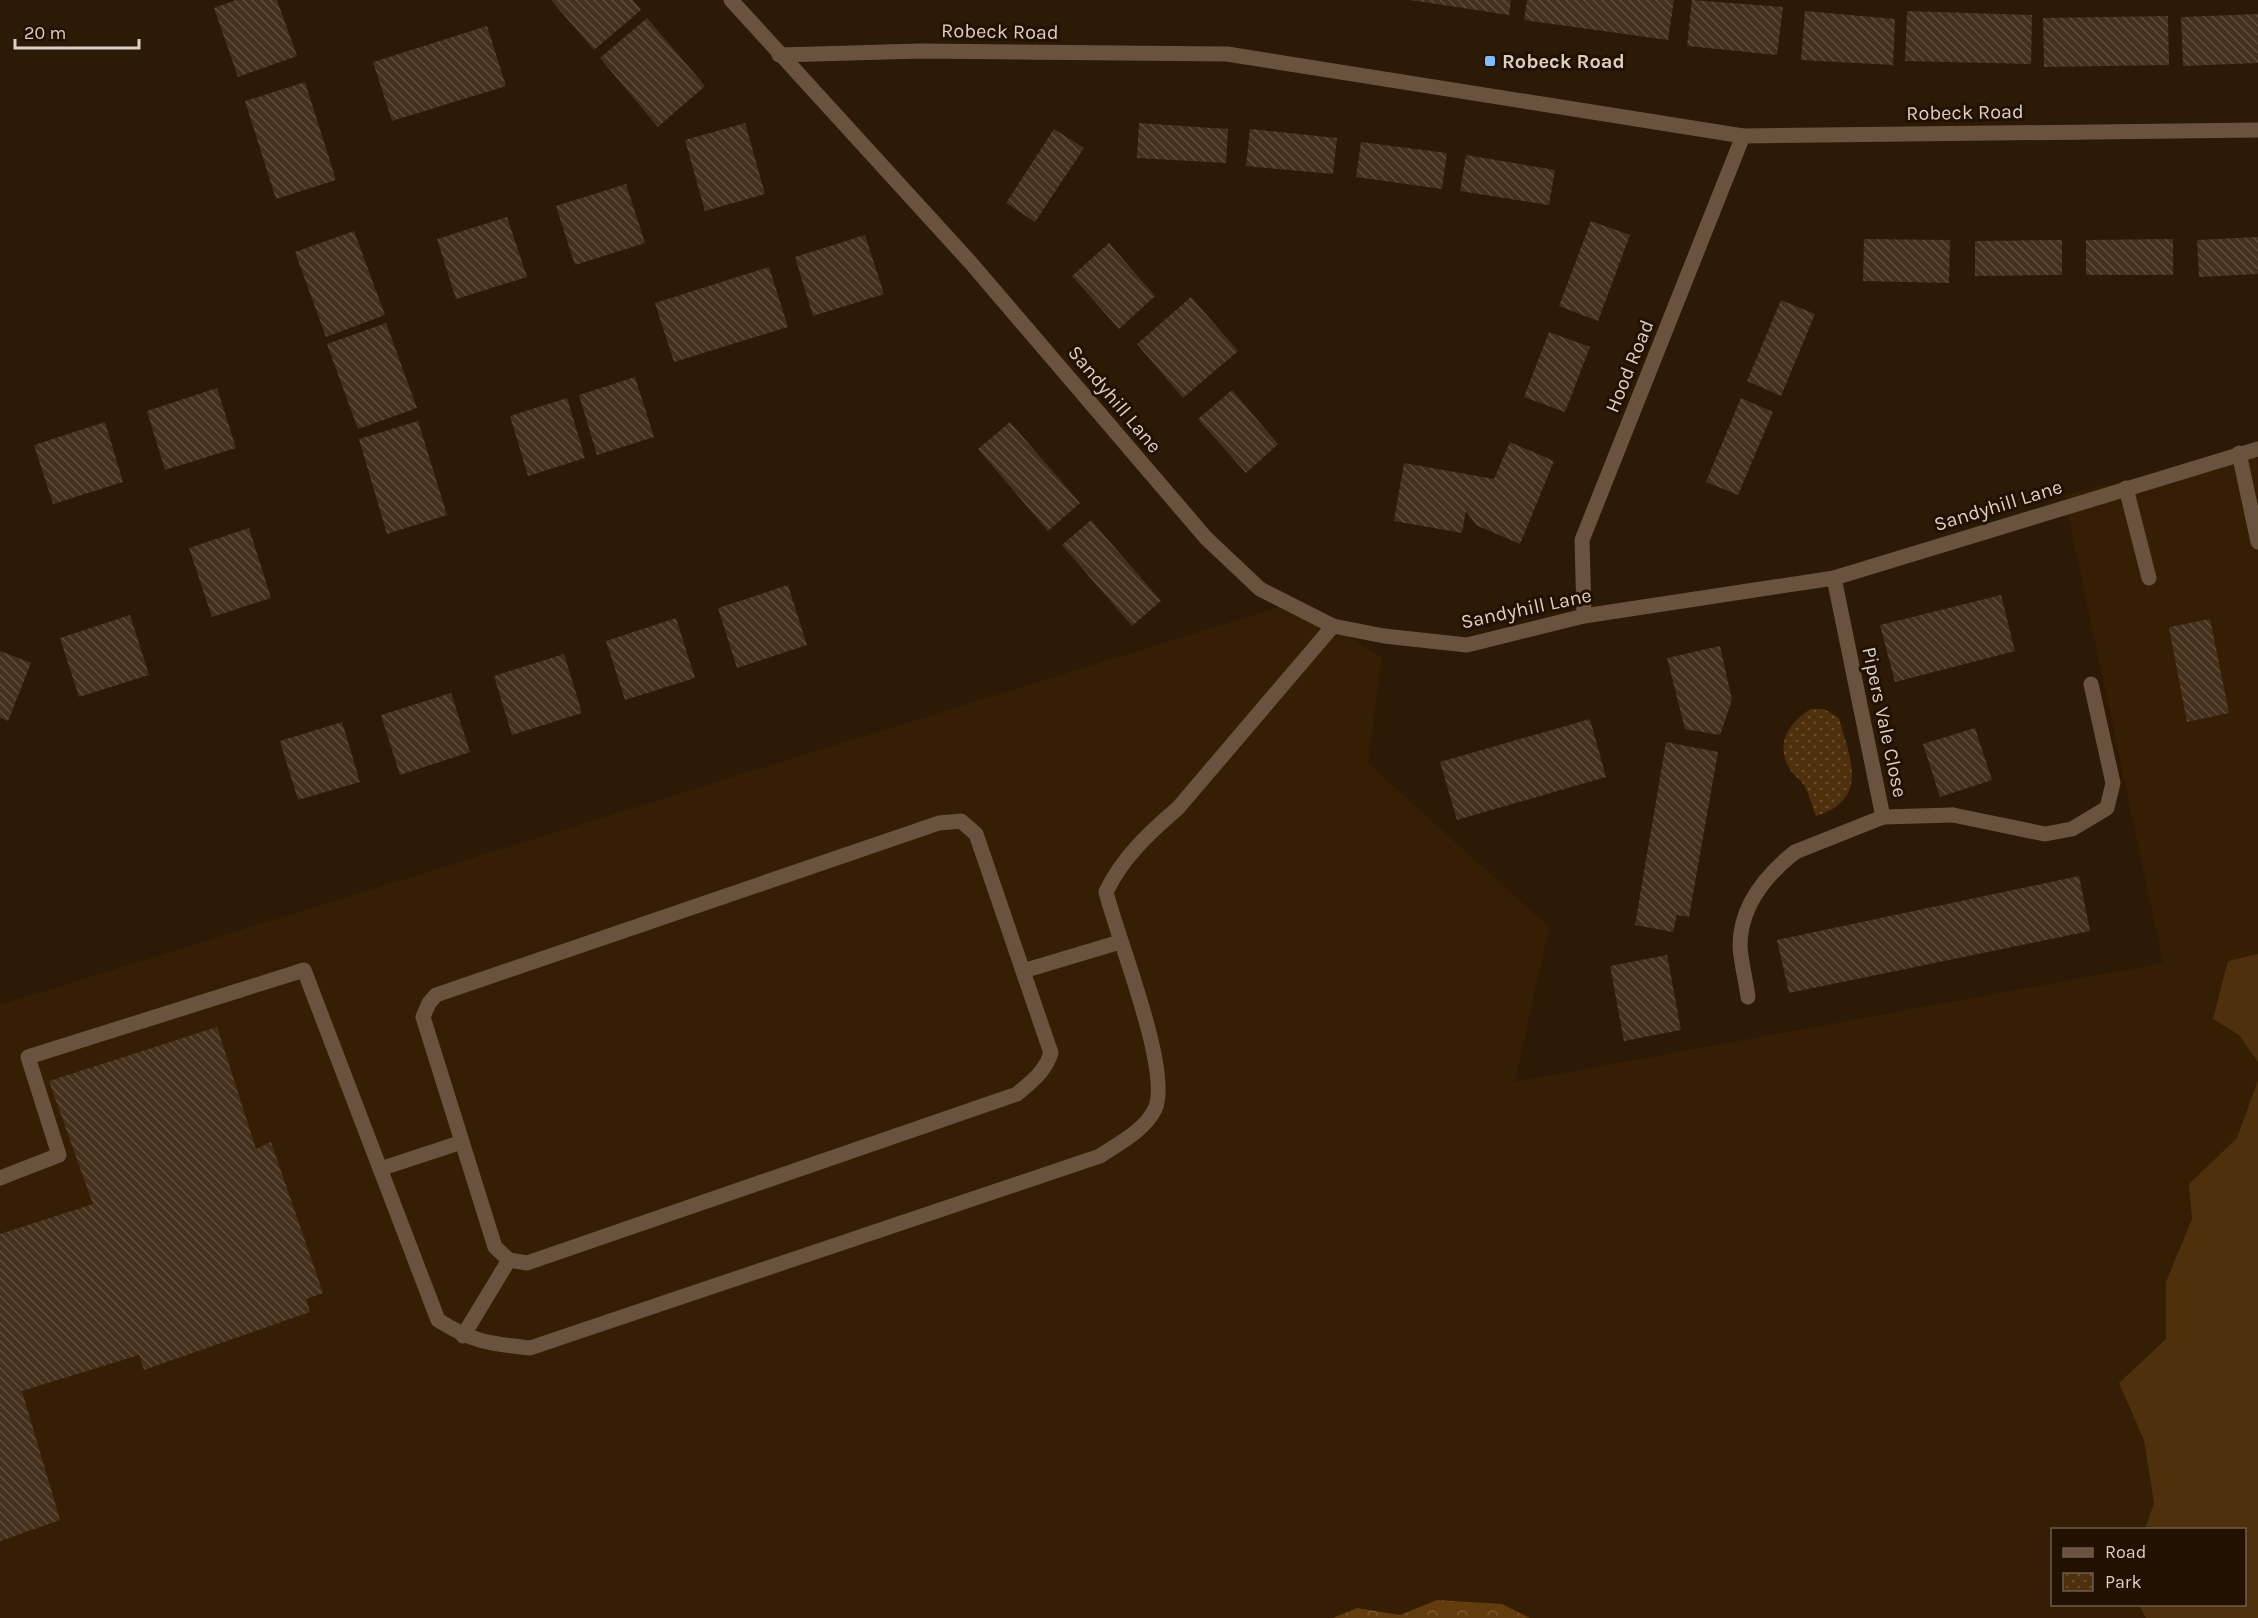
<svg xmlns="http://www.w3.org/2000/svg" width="2258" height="1618" font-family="Karla,sans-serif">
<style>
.built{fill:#351e03;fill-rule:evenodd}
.grass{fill:#4f300c}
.forest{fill:url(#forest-crowns)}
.park{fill:url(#park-dots)}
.building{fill:url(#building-back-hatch)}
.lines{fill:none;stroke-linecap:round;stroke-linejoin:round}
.service{stroke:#69533e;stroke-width:15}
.minor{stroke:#69533e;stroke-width:15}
.tertiary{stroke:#69533e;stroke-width:15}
.poi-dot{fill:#81bcfa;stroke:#221000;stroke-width:2}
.labels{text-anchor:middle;stroke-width:6;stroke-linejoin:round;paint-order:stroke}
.street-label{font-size:20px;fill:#dccfc3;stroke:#221000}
.poi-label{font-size:20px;font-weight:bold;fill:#dccfc3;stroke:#221000;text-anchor:start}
</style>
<defs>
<pattern id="forest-crowns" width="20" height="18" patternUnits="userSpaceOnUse" patternTransform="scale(1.5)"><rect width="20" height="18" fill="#623c0d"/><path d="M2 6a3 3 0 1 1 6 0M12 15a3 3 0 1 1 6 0" fill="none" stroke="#78572f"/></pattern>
<pattern id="park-dots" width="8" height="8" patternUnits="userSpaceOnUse" patternTransform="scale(1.5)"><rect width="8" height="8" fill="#4f300c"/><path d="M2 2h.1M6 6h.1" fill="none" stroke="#684d2e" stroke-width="1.8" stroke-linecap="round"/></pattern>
<pattern id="building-back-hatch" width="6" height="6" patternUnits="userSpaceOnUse" patternTransform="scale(1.5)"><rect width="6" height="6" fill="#44301c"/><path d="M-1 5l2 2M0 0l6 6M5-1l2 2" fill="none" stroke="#5e4d3b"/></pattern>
</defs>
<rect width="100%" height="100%" fill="#2c1a06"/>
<path class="built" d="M2258,448V1618H0V1005L1295,602L1382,658L1368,763L1549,927L1515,1082L2163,963L2064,495ZM2052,1530H2244V1604H2052Z"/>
<g class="grass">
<path d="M2258,954V1062L2239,1035L2213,1019L2228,961Z"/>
<path d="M2258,1080V1618H2146L2139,1605L2244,1604V1530L2145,1529L2154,1503L2144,1440L2119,1383L2166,1339V1282L2192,1219L2189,1184L2237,1138Z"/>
</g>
<path class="forest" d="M1437,1600L1502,1604L1530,1618H1333L1357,1608L1400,1615Z"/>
<path class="park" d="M1811,709H1824L1839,718C1850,758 1870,799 1816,816C1812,806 1809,794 1804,785C1800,780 1795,776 1791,771C1774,745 1788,723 1811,709Z"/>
<g class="building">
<path d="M236,0H277L297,56L238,77L214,8Z"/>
<path d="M551,0H633L641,10L594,50Z"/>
<path d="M1410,0H1511L1509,15Z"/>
<path d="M1527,0H1674L1668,40L1524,20Z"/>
<path d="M1692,0L1783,7L1777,55L1687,46Z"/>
<path d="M1805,11L1895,19L1893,65L1801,60Z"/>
<path d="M1907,11L2032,15L2031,64L1905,61Z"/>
<path d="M2258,14V63L2183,66L2181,17Z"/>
<path d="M2168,16L2169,65L2044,67L2043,18Z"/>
<path d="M647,18L705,86L658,127L600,58Z"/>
<path d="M487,26L506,86L392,121L373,62Z"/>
<path d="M305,82L336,180L276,199L245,101Z"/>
<path d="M745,123L765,194L705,211L685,140Z"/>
<path d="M1139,123L1228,129L1226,163L1137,158Z"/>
<path d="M1054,129L1084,148L1035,222L1006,203Z"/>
<path d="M1250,129L1337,138L1333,174L1246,166Z"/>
<path d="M1361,142L1447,153L1442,189L1356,177Z"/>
<path d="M1466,155L1555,170L1549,205L1460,191Z"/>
<path d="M626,184L645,243L575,265L556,206Z"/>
<path d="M507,217L527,277L456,299L437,239Z"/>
<path d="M1591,221L1630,235L1598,321L1559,306Z"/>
<path d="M354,231L385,315L326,337L295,252Z"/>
<path d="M865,235L884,294L813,316L795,257Z"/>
<path d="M2258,237V274L2199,277L2197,240Z"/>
<path d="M1864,239L1950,240L1949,283L1863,281Z"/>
<path d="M2173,239V275H2086V240Z"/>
<path d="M2062,240V275L1975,276V241Z"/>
<path d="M1109,243L1155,296L1119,329L1072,276Z"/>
<path d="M769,267L788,327L674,362L655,303Z"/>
<path d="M1191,297L1238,351L1183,398L1137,344Z"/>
<path d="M1781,300L1815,314L1781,396L1747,381Z"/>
<path d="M386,323L417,408L358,429L327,344Z"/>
<path d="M1549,332L1590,347L1565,412L1524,397Z"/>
<path d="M635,377L654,437L597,455L579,395Z"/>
<path d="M217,388L236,448L165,470L147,411Z"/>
<path d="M1232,390L1278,444L1246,473L1198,419Z"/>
<path d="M567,398L585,458L528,476L510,416Z"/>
<path d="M1741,398L1773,412L1738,495L1706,482Z"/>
<path d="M418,421L447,515L387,534L359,439Z"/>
<path d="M105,422L123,482L53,504L34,445Z"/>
<path d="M1010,422L1080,503L1048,531L978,449Z"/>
<path d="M1510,442L1554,461L1520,544L1476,525L1466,511L1462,533L1394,521L1404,463L1494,479Z"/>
<path d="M1091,520L1161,601L1132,626L1062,545Z"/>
<path d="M249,528L271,598L212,617L189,548Z"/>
<path d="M788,585L807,645L737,668L718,608Z"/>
<path d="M2001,595L2015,651L1895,682L1880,625Z"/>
<path d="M130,615L149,675L79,697L60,638Z"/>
<path d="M676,618L695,678L625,700L606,641Z"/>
<path d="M2210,619L2229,713L2187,722L2169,627Z"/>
<path d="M1720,646L1732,700L1720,735L1685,729L1667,658Z"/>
<path d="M0,651L31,663L8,721L0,718Z"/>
<path d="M564,654L582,713L512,735L494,676Z"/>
<path d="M451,693L470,752L400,775L381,715Z"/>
<path d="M1590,719L1606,777L1457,820L1440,762Z"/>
<path d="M342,722L360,782L298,800L280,741Z"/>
<path d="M1975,728L1992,780L1940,797L1923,744Z"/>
<path d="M1666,742L1718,752L1689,917L1677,915L1673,932L1635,925Z"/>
<path d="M2079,876L2090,931L1789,993L1777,940Z"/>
<path d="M1667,955L1681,1030L1624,1041L1610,966Z"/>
<path d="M217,1027L256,1149L271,1142L323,1293L306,1299L310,1312L144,1370L139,1355L22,1391L60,1520L0,1541V1234L93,1204L49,1081Z"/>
</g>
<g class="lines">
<g class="service">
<path d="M2239,453L2258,542"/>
<path d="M2126,488L2149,578"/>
<path d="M1953,815L2045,834L2072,829L2107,808L2113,783L2091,684"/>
<path d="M961,821L976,834L1051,1053C1045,1072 1032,1081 1017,1094L527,1263L509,1260L495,1247L423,1017L429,1003L436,995L939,823Z"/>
<path d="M1023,971L1120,942"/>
<path d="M1748,997C1746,981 1741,963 1740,946C1740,906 1766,875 1795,852"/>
<path d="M380,1169L462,1142"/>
<path d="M0,1178L59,1155L28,1057L304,970L438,1320C472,1342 491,1344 530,1348L1100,1156C1119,1143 1144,1131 1155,1109C1172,1071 1117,937 1106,892C1122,858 1149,833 1178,808L1333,626"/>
<path d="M463,1336L509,1260"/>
</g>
<g class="minor">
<path d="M779,55L921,51L1227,54L1743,136L2258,130"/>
<path d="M1584,616L1582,540L1743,136"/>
<path d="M1883,817L1953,815"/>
<path d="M1795,852L1883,817L1834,578"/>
</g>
<path class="tertiary" d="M731,0L970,262L1206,538L1260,589L1333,626L1384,636L1467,645L1584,616L1834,578L2258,449"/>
</g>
<rect class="poi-dot" x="1484" y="55" width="12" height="12" rx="3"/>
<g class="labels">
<g class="street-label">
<text transform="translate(1000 31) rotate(1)" y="7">Robeck Road</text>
<text transform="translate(1965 112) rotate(-1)" y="7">Robeck Road</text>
<text transform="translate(1629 366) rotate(-68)" y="7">Hood Road</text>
<text transform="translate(1115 399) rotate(50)" y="7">Sandyhill Lane</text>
<text transform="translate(1998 505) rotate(-17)" y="7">Sandyhill Lane</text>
<text transform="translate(1526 608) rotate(-12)" y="7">Sandyhill Lane</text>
<text transform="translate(1885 722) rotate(78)" y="7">Pipers Vale Close</text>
</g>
<g class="poi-label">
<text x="1502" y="68">Robeck Road</text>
</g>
</g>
<rect x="2051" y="1528" width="195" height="78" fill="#221000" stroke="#6c5c4e" stroke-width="1.5"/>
<rect x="2063" y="1548" width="30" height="9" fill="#69533e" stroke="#6c5c4e" stroke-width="1.5"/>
<text x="2105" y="1558" font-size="18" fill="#dccfc3">Road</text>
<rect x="2063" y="1573" width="30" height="18" fill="url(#park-dots)" stroke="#6c5c4e" stroke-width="1.5"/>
<text x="2105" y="1588" font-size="18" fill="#dccfc3">Park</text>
<path d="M15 39v9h124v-9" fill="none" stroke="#dccfc3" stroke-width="3"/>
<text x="24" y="39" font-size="18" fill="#dccfc3" stroke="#221000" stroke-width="4.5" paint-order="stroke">20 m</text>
</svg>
